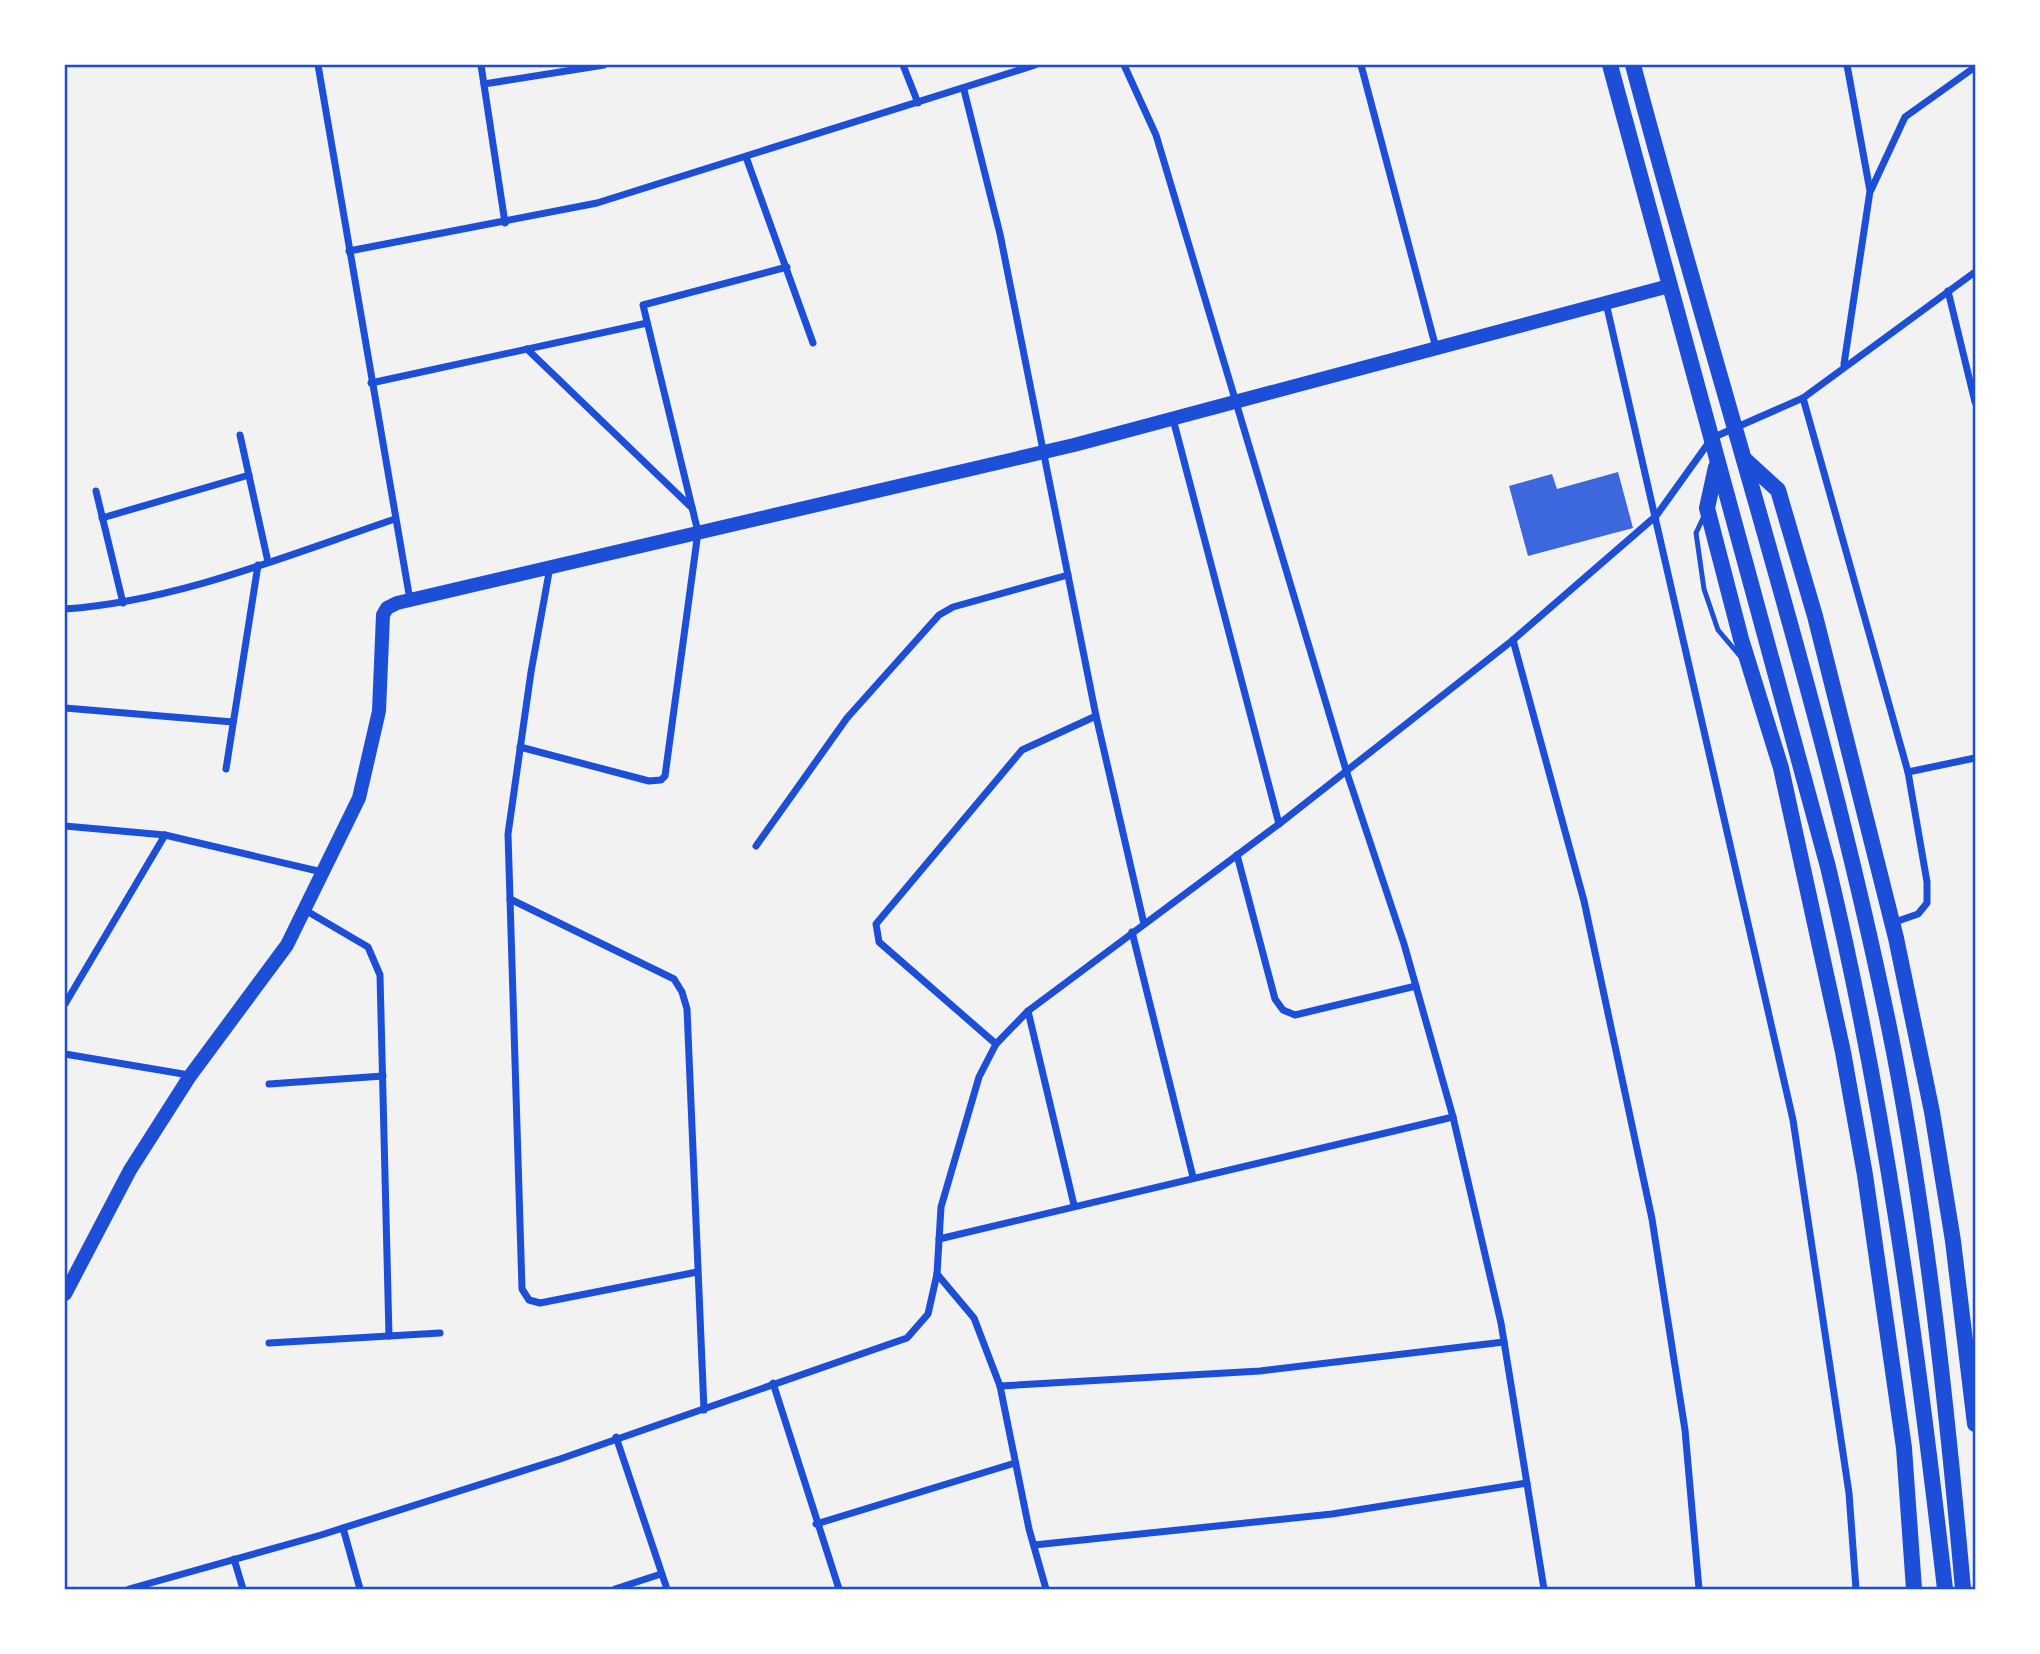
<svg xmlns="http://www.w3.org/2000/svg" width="2040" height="1654" font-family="'PT Serif',serif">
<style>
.building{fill:#3d67dc}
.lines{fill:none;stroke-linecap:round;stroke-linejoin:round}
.service{stroke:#1d4ed8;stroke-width:5}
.minor{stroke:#1d4ed8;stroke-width:7}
.secondary{stroke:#1d4ed8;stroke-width:14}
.trunk{stroke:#1d4ed8;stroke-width:16}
.neatline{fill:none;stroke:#1d4ed8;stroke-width:2.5}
</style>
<rect width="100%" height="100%" fill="#f2f2f2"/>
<path class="building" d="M1618,472L1633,528L1528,556L1509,486L1552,474L1557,489Z"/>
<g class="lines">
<path class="service" d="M1705,514L1696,533L1704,589L1718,630L1740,656"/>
<g class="minor">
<path d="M318,65L410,600"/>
<path d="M481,65L505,223"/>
<path d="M903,65L918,103"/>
<path d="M1124,65L1156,135L1346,770L1404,944L1453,1117L1501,1323L1544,1589"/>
<path d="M1361,65L1436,348"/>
<path d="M484,84L604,65"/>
<path d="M964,90L1000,234L1096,716L1144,924"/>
<path d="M746,157L813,343"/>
<path d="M1871,190L1905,117L1975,67"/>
<path d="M349,251L597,203L1035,65"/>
<path d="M1948,291L1975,402"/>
<path d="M1606,303L1793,1120L1849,1493L1856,1589"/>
<path d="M527,349L692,508"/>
<path d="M1844,364L1870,191L1847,65"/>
<path d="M371,383L647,323"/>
<path d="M1803,398L1908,772L1927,882V903L1918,914L1892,923"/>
<path d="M1173,419L1279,824"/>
<path d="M240,435L268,562"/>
<path d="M96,491L123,603"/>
<path d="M102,518L249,475"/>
<path d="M550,567L531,672L508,834L522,1289L529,1300L540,1303L697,1272"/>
<path d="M65,609C178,601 288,555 395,519"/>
<path d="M1513,640L1584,901L1652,1219L1685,1430L1699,1589"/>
<path d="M65,708L233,722"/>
<path d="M520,747L649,781L661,780L665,776L698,532L643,305L787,267"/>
<path d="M226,769L258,565"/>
<path d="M1908,772L1975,758"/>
<path d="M65,826L165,835L322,872"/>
<path d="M756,846L847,718L939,615L953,607L1068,575"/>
<path d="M1237,855L1275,999L1283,1010L1295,1015L1416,986"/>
<path d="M510,899L674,979L682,992L687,1009L704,1410"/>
<path d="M305,910L368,947L380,975L389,1336"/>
<path d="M1132,932L1193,1177"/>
<path d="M65,1004L165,835"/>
<path d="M1028,1011L1074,1205"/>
<path d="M996,1044L879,942L876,924L1022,750L1096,716"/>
<path d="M65,1054L189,1075"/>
<path d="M269,1084L383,1076"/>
<path d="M939,1239L1453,1117"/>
<path d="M937,1274L974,1318L1000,1386L1029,1529L1046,1589"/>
<path d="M269,1343L440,1333"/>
<path d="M773,1383L839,1589"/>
<path d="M1000,1386L1260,1371L1504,1342"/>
<path d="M616,1437L667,1589"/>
<path d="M816,1524L1015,1463"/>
<path d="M343,1528L360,1589"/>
<path d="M1034,1545L1332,1514L1527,1483"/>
<path d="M234,1559L243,1589"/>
<path d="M129,1589L321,1535L560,1459L907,1338L928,1314L937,1274L941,1207L979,1077L996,1044L1028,1011L1279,824L1513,640L1656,516L1712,438L1803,398L1975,272"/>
<path d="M615,1589L661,1574"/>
</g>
<path class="secondary" d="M65,1294L130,1170L190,1076L287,945L359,798L379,711L383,615L387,608L397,603L1074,445L1669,286"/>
<g class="trunk">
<path d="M1610,65L1828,867C1885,1106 1917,1345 1945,1589"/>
<path d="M1633,65C1720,393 1828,718 1894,1052C1928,1230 1947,1409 1963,1589"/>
<path d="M1744,459L1778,490L1815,616L1896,938L1932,1112L1953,1241L1975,1424"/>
<path d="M1716,467L1707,508L1741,639L1781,768L1843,1052L1865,1175L1904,1448L1914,1589"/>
</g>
</g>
<rect width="2040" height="1654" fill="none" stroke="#ffffff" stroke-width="133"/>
<rect x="66" y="66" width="1908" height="1522" class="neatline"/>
</svg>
